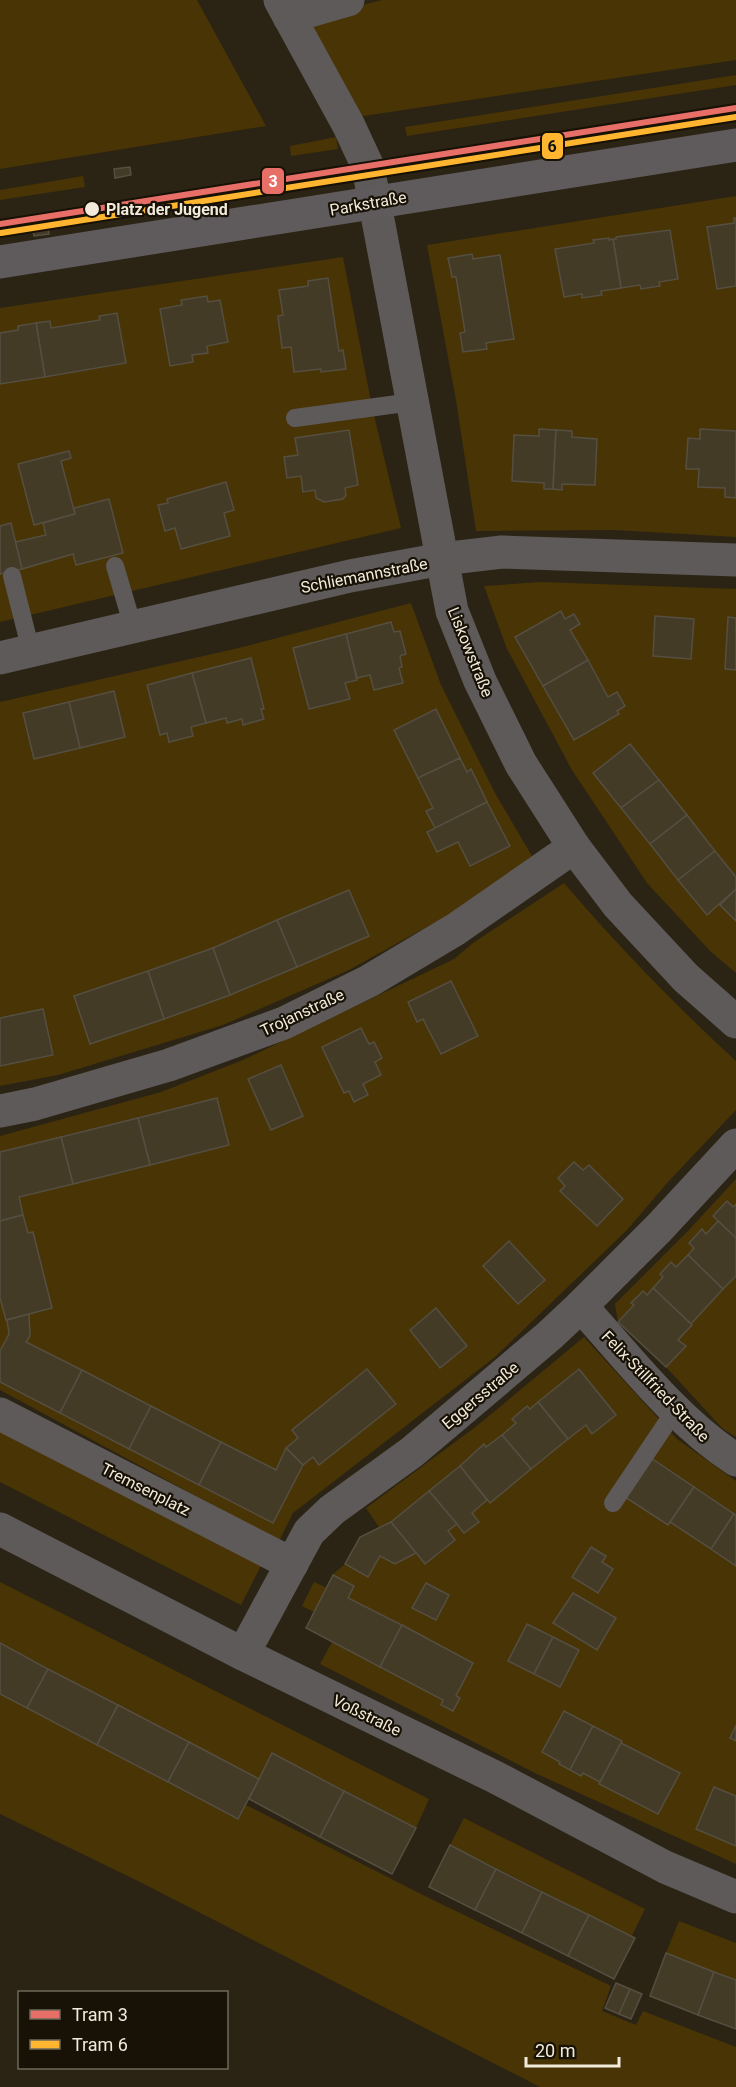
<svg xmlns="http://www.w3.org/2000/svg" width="736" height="2087" font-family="Roboto,sans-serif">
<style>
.green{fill:#483405}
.building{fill:#443b27;stroke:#554f42;stroke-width:1.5}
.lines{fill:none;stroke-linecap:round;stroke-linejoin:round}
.service{stroke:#5e5a5a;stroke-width:18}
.minor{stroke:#5e5a5a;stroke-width:33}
.secondary{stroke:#5f5b5d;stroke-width:33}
.tram-1-casing{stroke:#171106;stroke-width:10}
.tram-2-casing{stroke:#171106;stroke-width:10}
.tram-1{stroke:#e86f68;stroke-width:6}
.tram-2{stroke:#ffb530;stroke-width:6}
.stop-dot{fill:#f2eada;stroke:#171106;stroke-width:2}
.labels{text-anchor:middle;stroke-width:4.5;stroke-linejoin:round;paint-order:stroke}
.street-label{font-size:16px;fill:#f2eada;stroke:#171106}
.stop-label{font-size:16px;font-weight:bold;fill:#f2eada;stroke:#171106;text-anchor:start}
.line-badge{stroke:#171106;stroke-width:2}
.badge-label{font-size:16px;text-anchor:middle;font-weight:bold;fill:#fff}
.pale-badge-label{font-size:16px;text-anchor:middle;font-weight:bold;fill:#111}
</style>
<rect width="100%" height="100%" fill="#2b2414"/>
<g class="green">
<path d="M0,0H197L266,126L0,169Z"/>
<path d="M382,0H736V60L357,117L305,20Z"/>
<path d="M736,75V85L407,136L405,127Z"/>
<path d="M336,137L338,149L291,156L290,146Z"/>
<path d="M83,176L85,187L0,200V190Z"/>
<path d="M736,196V537L614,530L476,531L456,400L427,245Z"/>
<path d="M343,257L372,407L401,528L0,622V308Z"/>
<path d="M542,582L736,589V973L711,952L647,883L572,770L507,649L484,586Z"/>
<path d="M411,603L441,685L495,793L532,856L468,904L349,970L223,1025L58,1075L0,1086V702L243,647Z"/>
<path d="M564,883C618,946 675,1005 736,1061V1110L668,1182L627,1230L495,1357L293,1513L279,1541L0,1390V1136L161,1092L243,1060L454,959L473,943Z"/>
<path d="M736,1179V1437L723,1429L666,1367L618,1322L615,1304L688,1231Z"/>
<path d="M584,1337L677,1439L736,1481V1864L537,1774L320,1664L332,1642L306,1628L314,1612L302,1606L314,1582L327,1588L333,1574L345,1564L360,1537L379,1527L366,1508L478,1425Z"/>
<path d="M0,1425L264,1560L241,1605L0,1482Z"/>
<path d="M0,1582L429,1799L416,1828L273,1753L259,1779L0,1643Z"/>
<path d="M0,1694L237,1819L246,1805L425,1896L611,1986L602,2011L636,2025L643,2011L736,2047V2087H540L140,1882L0,1814Z"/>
<path d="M464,1818L645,1909L632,1936L450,1845Z"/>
<path d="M679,1921L736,1943V1980L666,1953Z"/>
</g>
<g class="building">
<path d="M130,167L131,175L115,178L114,169Z"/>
<path d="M734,218H736V286L717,289L707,227L734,223Z"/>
<path d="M48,226L49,234L34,236L32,228Z"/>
<path d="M670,230L678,279L659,282L660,286L641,289L640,285L621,288L613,239H616V237Z"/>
<path d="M609,238V240L613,239L621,288L601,291L602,295L582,298V294L564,297L555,249L594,243L593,240Z"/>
<path d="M472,254L473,259L500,255L514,339L486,343L487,349L463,352L460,333L465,332L456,277H452L448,258Z"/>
<path d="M328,278L339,351L343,350L346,369L321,372V369L294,372L291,347L282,348L278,316L283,315L279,290L308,286V281Z"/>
<path d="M207,296L208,302L220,300L228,342L207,346L208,353L192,355L193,362L170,366L160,309L182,305L181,300Z"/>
<path d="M117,313L126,363L45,377L36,323L50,321L51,328L100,320L99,316Z"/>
<path d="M36,323L45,377L0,384V333L18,330V326Z"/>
<path d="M539,429L556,430L553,489H544V483L512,481L514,435L539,436Z"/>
<path d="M700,429L736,431V498L725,497V488L698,487L699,469H686L688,438L700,439Z"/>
<path d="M349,430L358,485L345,488L346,495L343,499L324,502L316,498L315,490L303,492L301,476L287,478L284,457L298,455L295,438Z"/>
<path d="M556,430L572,431V437L597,439L595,485L562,484V490L553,489Z"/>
<path d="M69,451L71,458L61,461L75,514L34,525L18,464Z"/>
<path d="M226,482L234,510L224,513L230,536L181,549L175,528L165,531L158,505L168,503L167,499Z"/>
<path d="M109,499L123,553L76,565L73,554L22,569L15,542L46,535L43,523L75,514L74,508Z"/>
<path d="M11,523L22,569L0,574V526Z"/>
<path d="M561,611L565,619L574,614L580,624L570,630L588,660L543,686L515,637Z"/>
<path d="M655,616L694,619L691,659L653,656Z"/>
<path d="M728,617L736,618V670L725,669Z"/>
<path d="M391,622L394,632L400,631L406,654L400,656L402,667L399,668L403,683L374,690L370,675L357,678L346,634Z"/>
<path d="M346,634L357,680L345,683L350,699L309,709L293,648Z"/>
<path d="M251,658L264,709H261L264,719L243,725L242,719L227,723L226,718L206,723L192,673Z"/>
<path d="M588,660L608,697L617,692L625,706L617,711L619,714L574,740L543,686Z"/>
<path d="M192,673L206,723L191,727L193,736L169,742L167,733L160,735L147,685Z"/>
<path d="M114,691L125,737L80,748L69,702Z"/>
<path d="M69,702L80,748L34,759L23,713Z"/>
<path d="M436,709L460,758L418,778L394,730Z"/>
<path d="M630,744L659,780L621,808L593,773Z"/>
<path d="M460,758L467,772L471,769L487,802L435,828L426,811L433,808L418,778Z"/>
<path d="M659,780L687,815L650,844L621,808Z"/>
<path d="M487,802L510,846L470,866L458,842L437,852L427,832Z"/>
<path d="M687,815L715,851L678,880L650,844Z"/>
<path d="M715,851L736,877V889L707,915L678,880Z"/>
<path d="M736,889V921L720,905Z"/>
<path d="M349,890L369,936L297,967L277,920Z"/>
<path d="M277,920L297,967L230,995L213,948Z"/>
<path d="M213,948L230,995L164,1019L148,971Z"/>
<path d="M148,971L164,1019L90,1044L74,996Z"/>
<path d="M451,981L478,1036L441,1054L423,1019L417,1022L408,1002Z"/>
<path d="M43,1009L53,1055L0,1066V1018Z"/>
<path d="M361,1028L369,1044L374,1042L382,1058L375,1062L381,1075L363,1084L368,1095L354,1102L349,1091L344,1093L322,1047Z"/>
<path d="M281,1065L303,1116L271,1130L248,1079Z"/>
<path d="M217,1098L229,1145L150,1165L138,1118Z"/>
<path d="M138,1118L150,1165L73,1184L61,1137Z"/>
<path d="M61,1137L73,1184L19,1197L23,1215L0,1221V1152Z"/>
<path d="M574,1162L583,1170L589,1165L623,1199L597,1226L560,1191L565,1186L558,1178Z"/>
<path d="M727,1201L733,1207L736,1204V1238L713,1216Z"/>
<path d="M23,1215L28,1233L33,1232L52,1308L6,1320L0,1298V1221Z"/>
<path d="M718,1221L736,1238V1276L723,1289L688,1255L694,1248L689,1243L702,1229L706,1234Z"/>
<path d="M509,1241L545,1280L518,1304L483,1266Z"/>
<path d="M688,1255L723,1289L691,1324L653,1288L663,1277L660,1274L671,1262L676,1267Z"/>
<path d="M653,1288L692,1325L678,1340L686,1346L666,1367L618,1322L634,1305L631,1303L643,1291L647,1295Z"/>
<path d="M436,1308L467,1346L440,1368L410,1330Z"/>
<path d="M29,1314L30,1336L26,1342L82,1370L60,1413L0,1382V1351L9,1334L7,1320Z"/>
<path d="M367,1369L396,1404L319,1465L313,1457L303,1465L286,1448L298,1438L292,1430Z"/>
<path d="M579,1369L616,1415L592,1434L586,1425L568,1439L538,1402Z"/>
<path d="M82,1370L151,1406L129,1449L60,1413Z"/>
<path d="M538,1402L568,1439L531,1469L502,1435L516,1423L512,1419L527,1406L530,1409Z"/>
<path d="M151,1406L221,1442L199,1485L129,1449Z"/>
<path d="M502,1435L531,1469L490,1503L460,1466L484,1444L486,1447Z"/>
<path d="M221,1442L276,1470L286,1448L303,1465L273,1523L199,1485Z"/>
<path d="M651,1458L694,1487L668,1525L625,1497Z"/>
<path d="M460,1466L487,1500L472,1513L479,1522L464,1533L429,1491Z"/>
<path d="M694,1487L734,1514L711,1549L670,1522Z"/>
<path d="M429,1491L457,1524L448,1531L455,1540L425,1564L391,1522Z"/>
<path d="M734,1514L736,1515V1566L711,1549Z"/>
<path d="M391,1522L416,1553L395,1564L380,1556L368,1577L345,1564L360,1537Z"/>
<path d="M591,1547L606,1556L602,1562L613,1569L598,1593L572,1577Z"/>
<path d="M333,1575L354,1586L348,1598L402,1625L380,1667L306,1628Z"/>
<path d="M426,1583L449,1595L436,1620L412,1608Z"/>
<path d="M573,1593L616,1618L597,1650L553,1623Z"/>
<path d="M527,1624L553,1637L534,1674L508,1661Z"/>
<path d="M402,1625L473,1663L456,1696L460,1698L453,1711L441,1705L443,1700L380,1667Z"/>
<path d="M553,1637L579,1650L560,1687L534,1674Z"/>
<path d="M0,1643L48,1669L27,1708L0,1694Z"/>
<path d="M48,1669L118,1705L97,1745L27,1708Z"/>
<path d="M118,1705L189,1742L168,1782L97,1745Z"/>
<path d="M564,1711L593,1726L570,1770L559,1764L560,1762L542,1752Z"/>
<path d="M736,1725V1741L730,1738Z"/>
<path d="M593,1726L622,1741L600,1782L583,1773L581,1776L570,1770Z"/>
<path d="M189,1742L259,1779L238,1819L168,1782Z"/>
<path d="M621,1743L680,1773L658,1814L599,1784Z"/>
<path d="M272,1753L344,1791L320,1837L249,1799Z"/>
<path d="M714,1787L736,1796V1846L696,1829Z"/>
<path d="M344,1791L416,1828L392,1874L320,1837Z"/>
<path d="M450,1845L496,1869L475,1910L429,1887Z"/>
<path d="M496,1869L542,1892L522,1933L475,1910Z"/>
<path d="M542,1892L589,1915L568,1956L522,1933Z"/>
<path d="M589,1915L635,1938L614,1979L568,1956Z"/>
<path d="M666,1953L714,1972L698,2015L650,1996Z"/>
<path d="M714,1972L736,1980V2029L698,2015Z"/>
<path d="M616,1983L630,1989L619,2014L605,2008Z"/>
<path d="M630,1989L642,1994L631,2019L619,2014Z"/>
</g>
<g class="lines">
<g class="service">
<path d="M295,418L412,402"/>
<path d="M115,566L133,627"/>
<path d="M12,576L31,651"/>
<path d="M613,1503L676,1409"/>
</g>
<g class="minor">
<path d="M280,0L349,126L368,167L452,611L480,681L521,764L574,847L618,905L686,978L736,1022"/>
<path d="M289,17L348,0"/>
<path d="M0,658L350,576L442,559L502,552L736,560"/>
<path d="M0,1111L35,1104L169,1065L284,1023L369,981L456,929L574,847"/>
<path d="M581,1306C629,1359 676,1421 736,1460"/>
<path d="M0,1414L292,1564"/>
<path d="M0,1529L243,1654L495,1777L665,1867L736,1897"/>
<path d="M243,1654L309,1532L332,1510L412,1452L549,1336L581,1306L659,1228L736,1145"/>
</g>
<path class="secondary" d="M0,262L736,145"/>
<defs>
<path id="tram-1" d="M0,224L736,108"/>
<path id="tram-2" d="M1,233L736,117"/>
</defs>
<use href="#tram-1" class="tram-1-casing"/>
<use href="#tram-2" class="tram-2-casing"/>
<use href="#tram-1" class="tram-1"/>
<use href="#tram-2" class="tram-2"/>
</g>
<circle class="stop-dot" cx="92" cy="209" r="8"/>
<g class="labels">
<g class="street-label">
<text transform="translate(368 203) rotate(-10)" y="6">Parkstraße</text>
<text transform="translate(364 575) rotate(-11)" y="6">Schliemannstraße</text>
<text transform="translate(471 652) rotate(68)" y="6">Liskowstraße</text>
<text transform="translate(302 1012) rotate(-25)" y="6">Trojanstraße</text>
<text transform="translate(656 1386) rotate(46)" y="6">Felix-Stillfried-Straße</text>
<text transform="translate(480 1395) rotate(-40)" y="6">Eggersstraße</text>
<text transform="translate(146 1489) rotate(27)" y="6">Tremsenplatz</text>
<text transform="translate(367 1715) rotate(26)" y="6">Voßstraße</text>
</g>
<g class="stop-label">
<text x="106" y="215">Platz der Jugend</text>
</g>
</g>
<g class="line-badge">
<rect x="541" y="132" width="23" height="28" rx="6" fill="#ffb530"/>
<rect x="261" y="167" width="24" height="28" rx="6" fill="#e86f68"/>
</g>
<g class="badge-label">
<text x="273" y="187">3</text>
</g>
<g class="pale-badge-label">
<text x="552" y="152">6</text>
</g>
<rect x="18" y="1991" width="210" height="78" fill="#171106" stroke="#6f685b" stroke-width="1.5"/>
<rect x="30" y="2010" width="30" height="9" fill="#e86f68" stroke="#6f685b" stroke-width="1.5"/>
<text x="72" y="2021" font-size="18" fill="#f2eada">Tram 3</text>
<rect x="30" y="2040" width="30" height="9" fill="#ffb530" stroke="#6f685b" stroke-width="1.5"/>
<text x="72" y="2051" font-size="18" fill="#f2eada">Tram 6</text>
<path d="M526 2057v9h93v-9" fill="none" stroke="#f2eada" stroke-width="3"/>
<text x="535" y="2057" font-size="18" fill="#f2eada" stroke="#171106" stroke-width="4.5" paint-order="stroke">20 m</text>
</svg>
